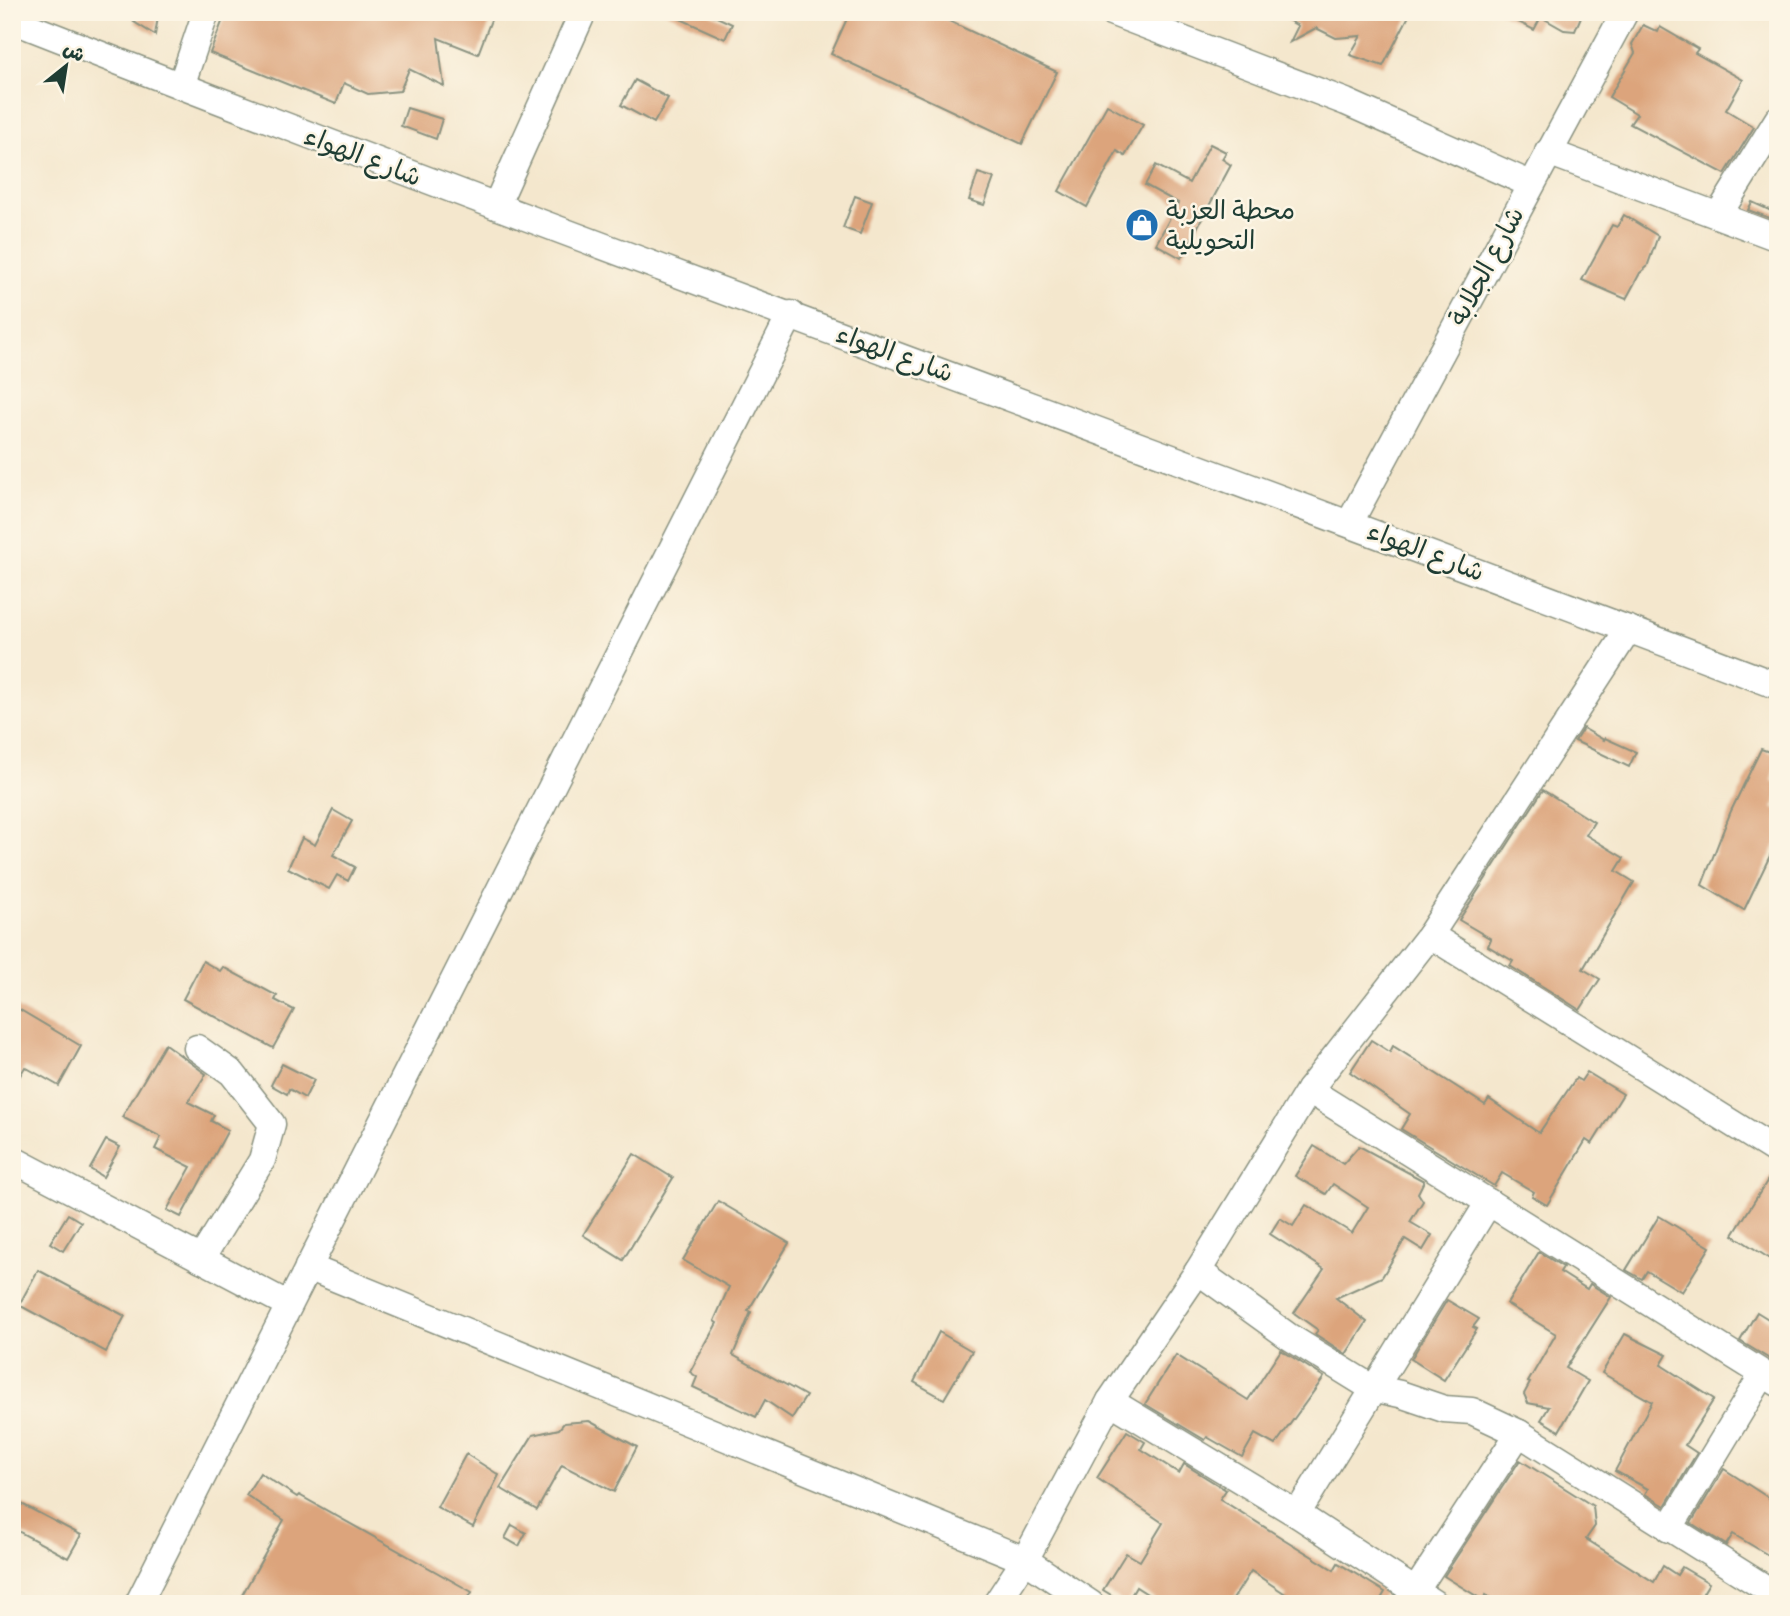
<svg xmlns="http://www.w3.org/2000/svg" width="1790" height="1616" font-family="Dekko,'Playpen Sans Arabic',sans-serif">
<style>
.building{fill:#dca47c}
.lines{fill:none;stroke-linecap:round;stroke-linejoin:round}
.minor-casing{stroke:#8a9280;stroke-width:29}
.minor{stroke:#fff;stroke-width:26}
.labels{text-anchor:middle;stroke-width:5;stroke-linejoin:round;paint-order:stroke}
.street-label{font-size:26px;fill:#1f3d34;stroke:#fcf5e5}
.poi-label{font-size:26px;fill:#1f3d34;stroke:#fcf5e5;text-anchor:start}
</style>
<rect width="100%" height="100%" fill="#fcf5e5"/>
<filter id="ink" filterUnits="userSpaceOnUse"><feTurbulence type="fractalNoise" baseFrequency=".0143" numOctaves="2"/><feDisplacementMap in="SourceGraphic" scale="14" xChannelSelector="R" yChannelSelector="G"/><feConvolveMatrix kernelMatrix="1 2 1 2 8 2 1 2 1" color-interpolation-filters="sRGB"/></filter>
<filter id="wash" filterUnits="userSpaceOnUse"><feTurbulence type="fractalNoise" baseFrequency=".00686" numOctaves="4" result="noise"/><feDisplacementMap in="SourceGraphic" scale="28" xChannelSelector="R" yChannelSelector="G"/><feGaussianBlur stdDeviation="1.57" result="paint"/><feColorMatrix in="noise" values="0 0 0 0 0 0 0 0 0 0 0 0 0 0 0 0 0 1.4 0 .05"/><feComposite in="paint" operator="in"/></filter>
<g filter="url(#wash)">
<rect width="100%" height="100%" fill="#f4e7cd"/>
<g id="blocks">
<g class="building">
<path d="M226,12H494L478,54L438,38L444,86L409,69L400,91L368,94L344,83L336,104L210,53Z"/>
<path d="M665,12H706L732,24L725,39Z"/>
<path d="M850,12H930L1057,72L1022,144L831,54Z"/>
<path d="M1274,12H1411L1383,66L1350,55L1361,36L1336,38L1316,28L1290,42L1298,26Z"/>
<path d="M1499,12H1583L1575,31L1564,30L1541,17L1534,30Z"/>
<path d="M148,14L158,17L155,35L134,22Z"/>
<path d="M1643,25L1658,32L1660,27L1698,49L1695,53L1743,80L1726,110L1754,127L1725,174L1630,124L1637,114L1609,97L1635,53L1632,44Z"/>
<path d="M635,80L668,98L654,123L621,105Z"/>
<path d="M1107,105L1143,125L1125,156L1117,151L1087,207L1059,191Z"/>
<path d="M407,108L442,119L436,139L401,126Z"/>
<path d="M1210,144L1226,152L1222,159L1231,165L1181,258L1156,244L1178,203L1145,185L1156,165L1189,183Z"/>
<path d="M978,173L994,178L984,205L969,200Z"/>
<path d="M855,196L872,202L860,234L843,228Z"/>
<path d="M1752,202L1778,214V221L1748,210Z"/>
<path d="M1624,215L1658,236L1647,267L1640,273L1626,299L1582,280L1612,225L1617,227Z"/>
<path d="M1583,728L1604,740L1605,738L1636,752L1629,767L1575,741Z"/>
<path d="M1761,749L1778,755L1772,781L1778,783V796L1772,808L1778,811V839L1744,910L1702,885L1731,811Z"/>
<path d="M1543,790L1594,822L1586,835L1624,858L1616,871L1634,882L1583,969L1600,979L1580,1010L1510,966L1513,961L1488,946L1491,939L1459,920Z"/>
<path d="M333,810L352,821L333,855L355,867L348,881L337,875L329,889L288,868L302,838L315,845Z"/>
<path d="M203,961L220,971L223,967L277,996L275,1000L294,1010L273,1048L183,999Z"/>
<path d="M12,1005L81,1046L59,1086L25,1067L12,1089Z"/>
<path d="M1371,1040L1390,1052L1393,1046L1485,1105L1489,1099L1539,1133L1576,1078L1581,1081L1587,1072L1623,1094L1592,1144L1586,1140L1547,1205L1532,1196L1534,1192L1502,1173L1494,1186L1401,1129L1410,1114L1350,1072Z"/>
<path d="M165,1044L206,1074L188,1102L214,1115L211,1121L228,1130L181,1217L167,1210L191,1167L155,1149L161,1137L122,1117Z"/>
<path d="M282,1064L314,1080L305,1098L289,1089L287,1094L271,1085Z"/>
<path d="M106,1140L120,1147L103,1177L90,1169Z"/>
<path d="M1314,1146L1343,1164L1359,1146L1424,1181L1418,1193L1423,1201L1410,1222L1432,1235L1423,1250L1405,1239L1382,1277L1336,1298L1367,1322L1346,1354L1315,1334L1318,1330L1294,1313L1324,1269L1270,1234L1280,1218L1293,1226L1306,1205L1352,1233L1368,1207L1333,1184L1326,1194L1295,1176Z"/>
<path d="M634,1154L673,1178L623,1260L583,1235Z"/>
<path d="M1776,1167L1778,1168V1264L1733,1235Z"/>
<path d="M718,1201L789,1243L748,1311L751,1312L733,1355L806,1396L792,1418L765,1400L756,1417L693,1387L697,1377L690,1372L717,1323L714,1321L729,1287L683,1260Z"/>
<path d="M68,1214L81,1222L63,1251L50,1243Z"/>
<path d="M1659,1216L1710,1247L1682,1292L1647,1271L1642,1279L1626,1270Z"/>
<path d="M1539,1252L1563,1267L1560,1272L1587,1289L1590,1284L1611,1297L1566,1368L1588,1381L1559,1431L1541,1420L1549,1407L1528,1403L1524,1394L1530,1383L1528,1382L1556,1334L1507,1304Z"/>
<path d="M38,1270L125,1316L106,1352L19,1305Z"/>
<path d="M1447,1300L1479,1319L1473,1327L1477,1329L1444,1380L1411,1359Z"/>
<path d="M1757,1312L1778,1325V1364L1740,1341Z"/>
<path d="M939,1332L972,1351L944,1399L914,1382Z"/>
<path d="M1625,1334L1667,1355L1661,1365L1714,1399L1685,1445L1697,1453L1665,1506L1645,1494L1648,1489L1615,1471L1652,1402L1602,1373Z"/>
<path d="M1281,1350L1324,1377L1275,1445L1255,1434L1242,1457L1207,1437L1205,1440L1145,1404L1176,1355L1248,1400Z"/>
<path d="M589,1421L637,1447L614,1492L562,1465L537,1510L500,1488L533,1435L559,1429L564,1423Z"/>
<path d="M1127,1431L1145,1442L1141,1449L1179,1473L1184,1464L1226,1490L1220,1499L1282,1538L1334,1570L1338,1563L1385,1592L1378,1604H1281L1287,1595L1251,1571L1230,1604H1163L1136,1587L1126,1604L1103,1590L1126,1553L1140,1561L1163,1523L1097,1478Z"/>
<path d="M466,1454L499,1475L473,1527L437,1507Z"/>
<path d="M1520,1460L1593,1506L1595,1526L1586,1539L1654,1582L1663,1566L1677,1575L1682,1567L1709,1583L1703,1593L1721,1604H1499L1486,1595L1483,1600L1444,1576Z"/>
<path d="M1724,1469L1778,1504V1561L1733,1534L1726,1545L1691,1523Z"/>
<path d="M260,1473L297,1497L299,1495L472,1592L465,1604H237L284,1520L246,1495Z"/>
<path d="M12,1499L81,1535L68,1558L12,1528Z"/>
<path d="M512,1525L526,1533L519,1546L505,1538Z"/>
</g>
</g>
</g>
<g filter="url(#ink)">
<use href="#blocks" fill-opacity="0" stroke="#8a9280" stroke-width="2"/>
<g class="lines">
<defs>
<g id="minor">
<path d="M1111,12L1346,102L1530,184"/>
<path d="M12,20C598,250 1190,461 1778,686"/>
<path d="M181,86L206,12"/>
<path d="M1548,152L1778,238"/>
<path d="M496,206L583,12"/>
<path d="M1719,214L1778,119"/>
<path d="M1350,522L1625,12"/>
<path d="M1430,935L1778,1152"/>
<path d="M197,1048L232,1073L272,1124L262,1160L201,1259"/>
<path d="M1309,1090L1778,1383"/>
<path d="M12,1159L289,1305"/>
<path d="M308,1267L1025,1560L1091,1604"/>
<path d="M1198,1271L1288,1336L1372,1388L1400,1394L1444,1409L1472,1411L1519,1433L1778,1596"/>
<path d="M1110,1401L1297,1514L1435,1604"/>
<path d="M1297,1514L1489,1202"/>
<path d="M1669,1529L1763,1374"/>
<path d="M138,1604L791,314"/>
<path d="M996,1604L1025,1560L1110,1401L1198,1271L1309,1090L1430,935L1629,629"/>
<path d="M1407,1604L1519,1433"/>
</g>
</defs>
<use href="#minor" class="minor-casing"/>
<use href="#minor" class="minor"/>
</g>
</g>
<defs>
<symbol id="shop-disc" viewBox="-11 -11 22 22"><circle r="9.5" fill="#1f6fb2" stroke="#fcf5e5"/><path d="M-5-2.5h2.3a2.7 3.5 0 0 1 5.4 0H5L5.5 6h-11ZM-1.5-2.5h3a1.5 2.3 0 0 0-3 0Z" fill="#fff"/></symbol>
</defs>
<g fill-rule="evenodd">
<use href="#shop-disc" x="1123" y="206" width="38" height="38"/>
</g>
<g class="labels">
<g class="street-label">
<text transform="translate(363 156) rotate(21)" y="9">شارع الهواء</text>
<text transform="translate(1486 266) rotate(-62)" y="9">شارع الجلابة</text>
<text transform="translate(895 353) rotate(20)" y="9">شارع الهواء</text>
<text transform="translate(1426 551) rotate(21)" y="9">شارع الهواء</text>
</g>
<g class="poi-label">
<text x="1166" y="219">محطة العزبة<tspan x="1166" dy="30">التحويلية</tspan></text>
</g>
</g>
<rect width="1790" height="1616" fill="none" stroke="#fcf5e5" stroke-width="42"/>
<g transform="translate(66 66) rotate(30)" stroke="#fcf5e5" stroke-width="5" paint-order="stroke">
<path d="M0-5L12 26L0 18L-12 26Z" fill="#1f3d34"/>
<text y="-10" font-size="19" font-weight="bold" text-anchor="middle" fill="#1f3d34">ش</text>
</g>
</svg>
